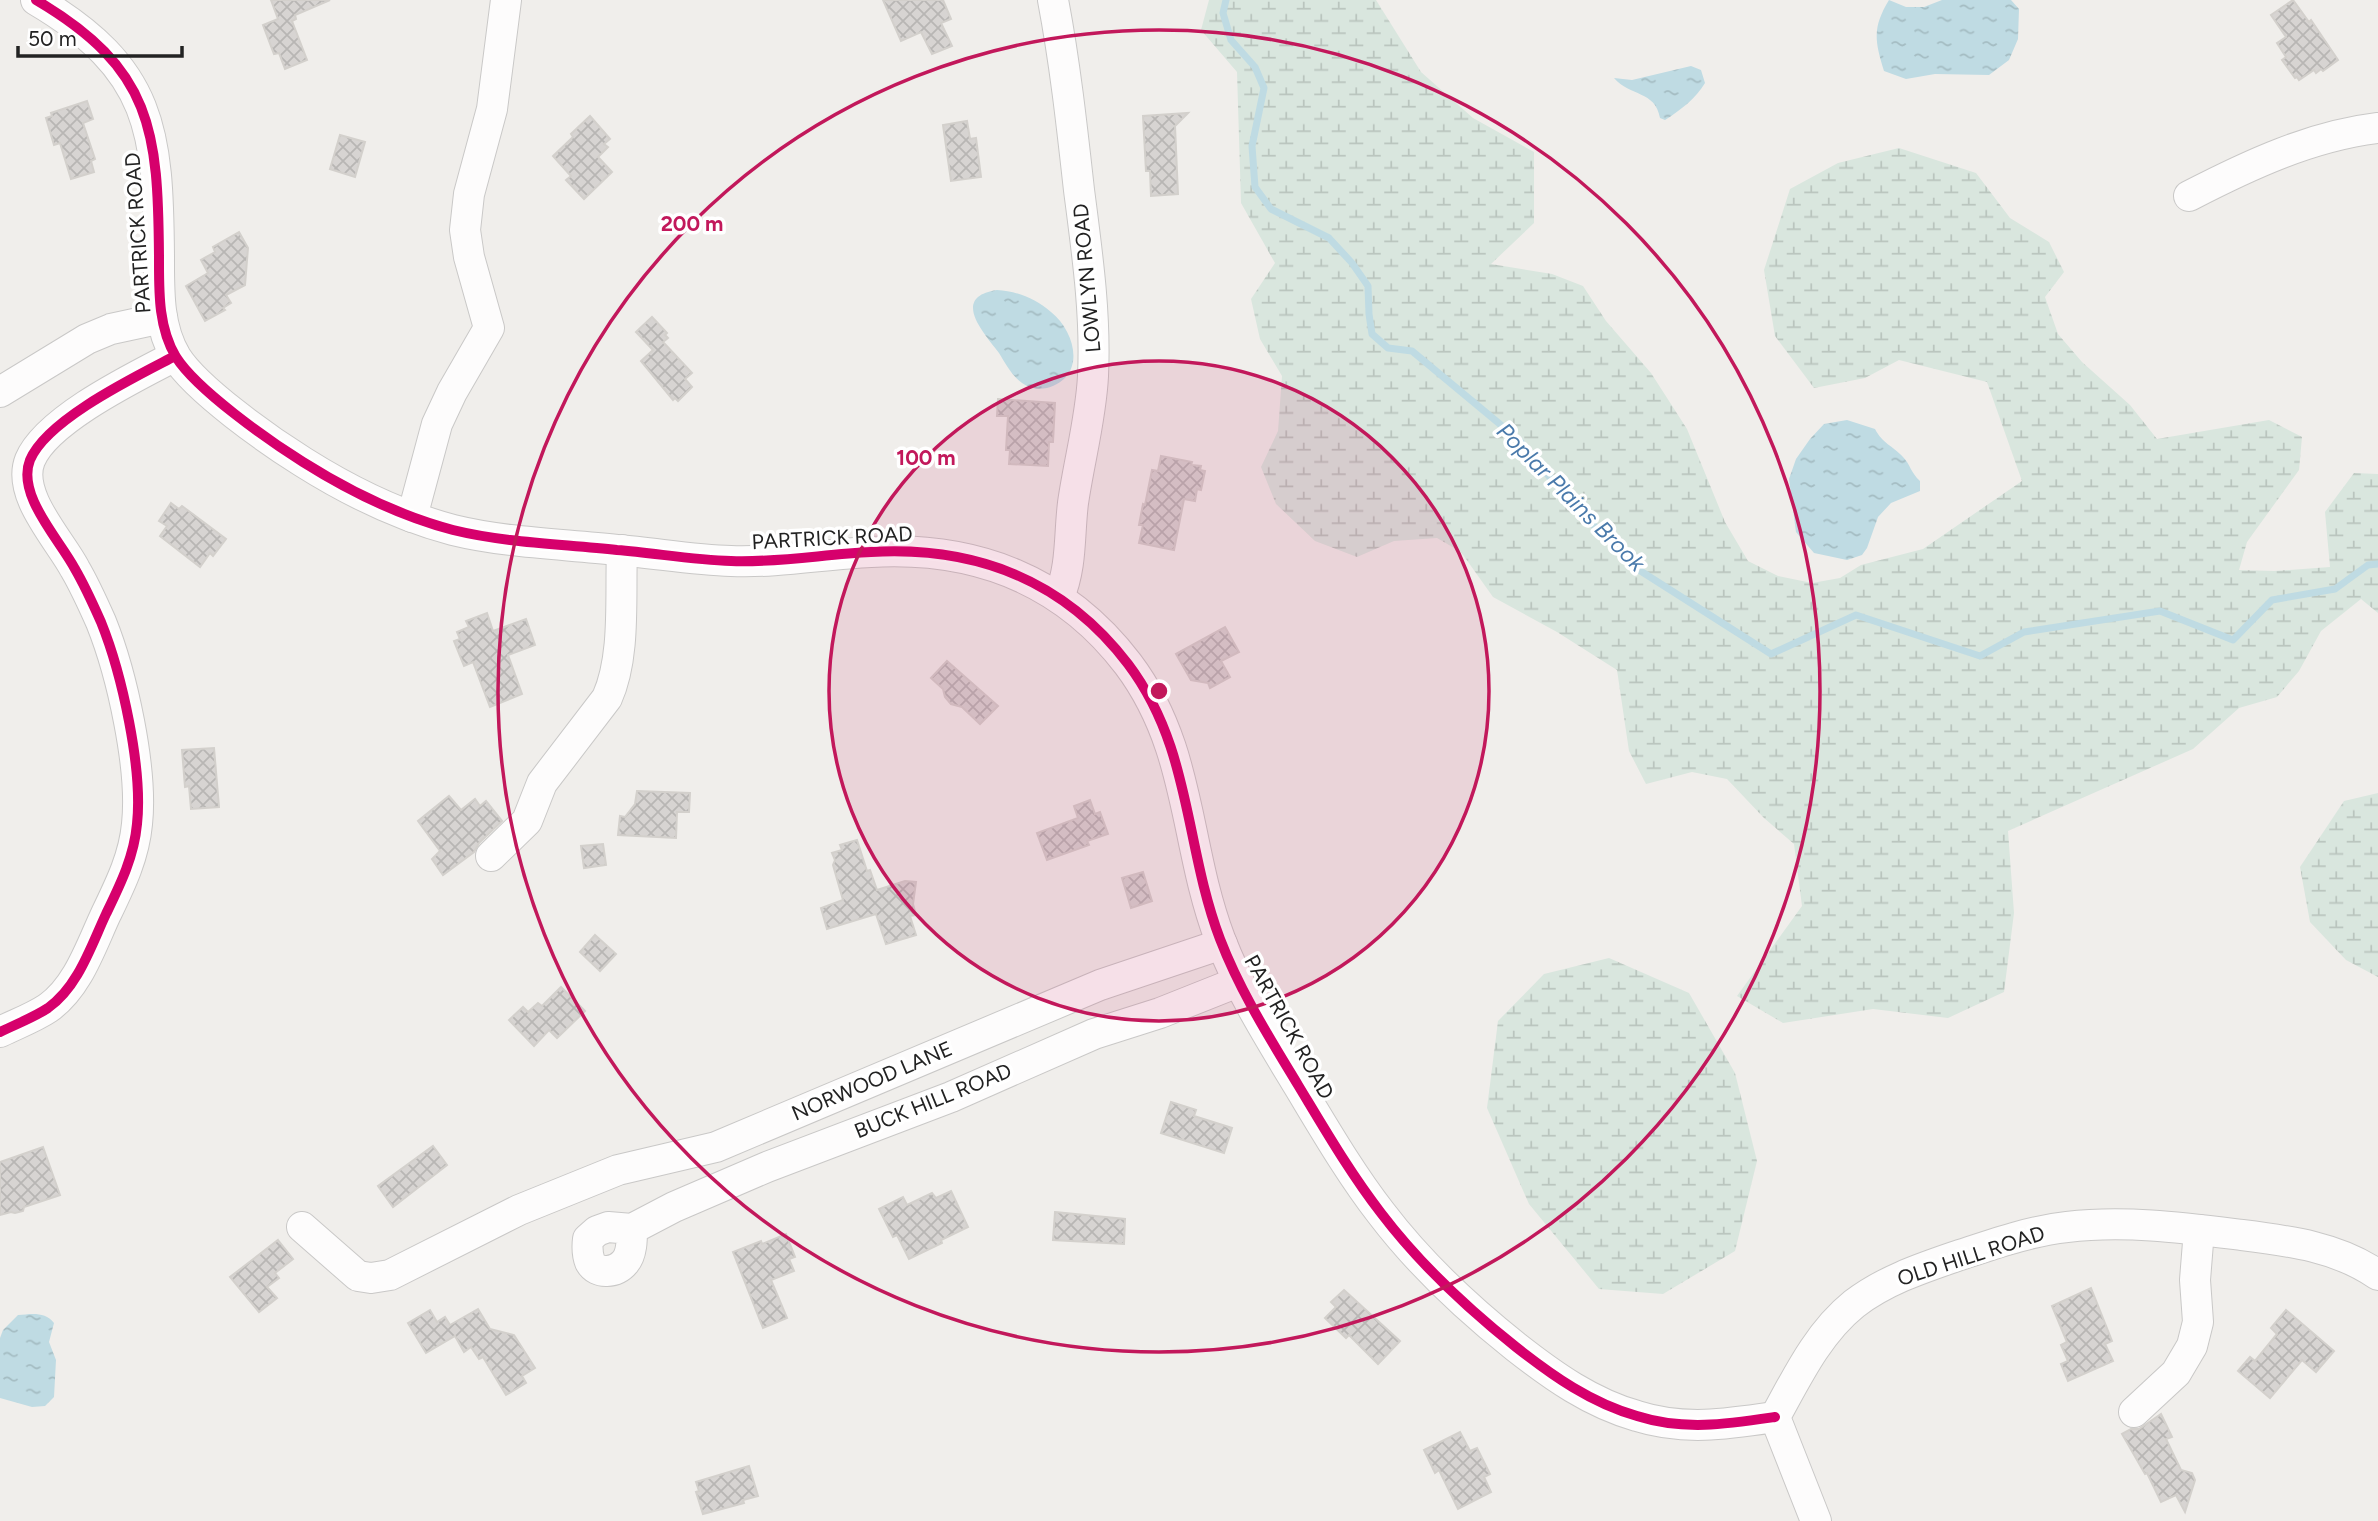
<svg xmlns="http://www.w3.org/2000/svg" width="2378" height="1521" font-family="Figtree,sans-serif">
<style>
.wetland{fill:url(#wetland-marsh)}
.water{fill:url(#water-ripples)}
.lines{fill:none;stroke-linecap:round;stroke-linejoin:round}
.stream{stroke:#bfdbe3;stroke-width:7}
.building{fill:url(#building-cross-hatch);stroke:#d3d0cc;stroke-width:2}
.minor-casing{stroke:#c9c8c7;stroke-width:32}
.minor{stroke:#fdfcfc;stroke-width:30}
.cycleway-casing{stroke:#fff;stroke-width:15}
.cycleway{stroke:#d6006c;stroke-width:10}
.ring{fill:none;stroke:#c2185b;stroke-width:3.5}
.labels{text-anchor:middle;stroke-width:7;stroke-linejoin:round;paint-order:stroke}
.street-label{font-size:21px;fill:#222;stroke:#fff}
.water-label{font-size:23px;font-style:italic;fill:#4a7aab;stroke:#fff}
.centre{fill:#c2185b;stroke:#fff;stroke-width:3.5}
.ring-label{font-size:21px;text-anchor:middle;font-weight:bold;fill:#c2185b;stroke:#fff;stroke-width:7;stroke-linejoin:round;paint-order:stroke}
</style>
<defs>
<pattern id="wetland-marsh" width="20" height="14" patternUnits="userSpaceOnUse" patternTransform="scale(1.75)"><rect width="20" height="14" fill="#d9e6de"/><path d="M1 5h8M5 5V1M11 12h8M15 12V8" fill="none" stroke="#bac5be"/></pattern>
<pattern id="water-ripples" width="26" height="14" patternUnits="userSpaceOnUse" patternTransform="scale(1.75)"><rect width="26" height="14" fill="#bfdbe3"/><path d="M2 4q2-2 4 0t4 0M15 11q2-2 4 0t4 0" fill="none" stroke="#a4bcc2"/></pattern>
<pattern id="building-cross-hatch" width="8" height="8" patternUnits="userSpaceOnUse" patternTransform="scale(1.75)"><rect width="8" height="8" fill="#d7d4d2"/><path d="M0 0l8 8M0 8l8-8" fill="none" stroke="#b8b6b4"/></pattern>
</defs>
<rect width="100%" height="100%" fill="#f0eeeb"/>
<g class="wetland">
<path d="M1209,0H1376L1421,72L1473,118L1534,152V223L1491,264L1552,274L1583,286L1606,321L1651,373L1687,429L1725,522L1748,561L1778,576L1812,583L1840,578L1861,565L1923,549L2022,481L1987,382L1899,360L1865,378L1814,388L1775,336L1764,270L1790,189L1838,163L1899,148L1976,173L2010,218L2049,242L2064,272L2045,297L2058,334L2082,362L2130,405L2157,439L2269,420L2302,437L2299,470L2247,542L2239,570L2274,571L2330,567L2325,512L2354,473L2378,474V613L2361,599L2321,631L2299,671L2277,697L2239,708L2193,749L2008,831L2014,913L2004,992L1948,1018L1873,1009L1783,1023L1737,996L1802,906L1794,844L1764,818L1727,779L1692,772L1646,784L1629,751L1617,670L1557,632L1493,597L1461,552L1437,538L1394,541L1357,557L1315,541L1276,504L1261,467L1278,431L1282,376L1260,339L1251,299L1275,263L1241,203L1237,72L1201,30Z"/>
<path d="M2378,793V977L2346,960L2310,922L2300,867L2344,801Z"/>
<path d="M1609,958L1689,993L1735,1073L1757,1161L1735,1251L1663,1294L1599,1289L1529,1204L1487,1108L1498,1021L1544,974Z"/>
</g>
<g class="water">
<path d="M1889,0L1906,7H1924L1942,0H2011L2019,9L2018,39L2009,60L1989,75L1935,74L1906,79L1884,71C1875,41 1872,28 1889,0Z"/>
<path d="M1691,66L1701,70L1705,83C1696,98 1681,110 1665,120L1660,118C1655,90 1630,97 1614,78L1632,80Z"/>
<path d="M997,290C1017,291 1036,299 1051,312C1076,332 1087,377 1047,388C1038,390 1029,388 1022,383C1012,376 1005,363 999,353C984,333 950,297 997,290Z"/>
<path d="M1847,420L1875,429C1883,444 1892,445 1903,457C1910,464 1911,473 1920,481V491L1891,503L1878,517L1867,548L1862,555L1847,560L1814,553L1796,532L1789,479L1796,459L1810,439L1824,424Z"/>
<path d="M18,1315C31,1314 45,1311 54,1323L49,1342L56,1360L54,1397L45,1406L32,1407L0,1398V1338L3,1330Z"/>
</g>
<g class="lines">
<path class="stream" d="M1226,0L1223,13L1231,40L1255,67L1264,88L1252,146L1255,187L1271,209L1329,238L1352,263L1368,286L1369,314L1372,334L1388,348L1412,351L1519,440L1572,504L1639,570L1771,654L1856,615L1980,656L2024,632L2160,611L2233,640L2272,600L2335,589L2368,565L2378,564"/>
</g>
<g class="building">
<path d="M271,0H330L295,15L296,19L292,21L307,60L285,69L279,53L274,54L263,25L278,19Z"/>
<path d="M883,0H943L951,19L941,23L952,46L932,54L921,32L901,41Z"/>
<path d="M2293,0L2309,22L2311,20L2338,60L2323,71L2321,69L2316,73L2314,70L2299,80L2297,77L2295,78L2282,60L2286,57L2277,43L2286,37L2271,15Z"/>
<path d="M87,101L93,119L83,123L95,159L91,161L94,172L71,179L60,143L54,145L46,118L52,116L51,113Z"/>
<path d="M1188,113L1175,126L1178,194L1151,196L1150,171H1146L1143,116Z"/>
<path d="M590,116L610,139L604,144L608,147L598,157L612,172L584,199L566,180L571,176L553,156L573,137L571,134Z"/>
<path d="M967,121L970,139L976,138L981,177L951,181L943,125Z"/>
<path d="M340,135L365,142L355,177L330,169Z"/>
<path d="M239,232L248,248L245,285L226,295L231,303L223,308L225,310L205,321L186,286L208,273L201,260L215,252L213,247Z"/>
<path d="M652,317L667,333L665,335L668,338L663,342L692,373L685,379L692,387L678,401L675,398L673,400L641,361L653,350L636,332Z"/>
<path d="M998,399L1055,403L1053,442H1049L1048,466L1009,464L1010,450H1006L1008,416H997Z"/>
<path d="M1161,456L1192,462L1191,465L1201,466L1200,470L1205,471L1201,490L1197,489L1195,501L1184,499L1174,550L1139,543L1143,525H1139L1143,504L1145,505L1152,470L1158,471Z"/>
<path d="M171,503L179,509L182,506L226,539L213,556L210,553L200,567L160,536L167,526L159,521Z"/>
<path d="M487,613L493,631L526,619L535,645L508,655L522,694L490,707L473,662L464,666L454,641L460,639L457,632L469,627L466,621Z"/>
<path d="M1225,627L1239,652L1221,661L1230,677L1210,688L1208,683L1191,680L1176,654Z"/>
<path d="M947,661L998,706L980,724L962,707L951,704L945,697L943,689L931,678Z"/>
<path d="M214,748L219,807L191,809L189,786L185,787L182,750Z"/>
<path d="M637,791L690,793L689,812H677L676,838L618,835L620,816L625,817L635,804Z"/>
<path d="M449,796L461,810L475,799L480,806L486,801L502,821L479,843L474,852L443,875L432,859L440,851L418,821Z"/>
<path d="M1090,800L1095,814L1100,812L1108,834L1087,841L1089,845L1047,860L1037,833L1078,818L1074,806Z"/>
<path d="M857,840L867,871L870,870L877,890L905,881L916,882L913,904L916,915L910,916L916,935L886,944L876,914L827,929L821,908L843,900L833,865L835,860L832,853L842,850L840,845Z"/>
<path d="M603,844L606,865L584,868L581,846Z"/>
<path d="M1143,872L1152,901L1131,908L1122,878Z"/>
<path d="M595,935L616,954L600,971L580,952Z"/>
<path d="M561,987L585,1011L557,1038L549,1030L534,1046L509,1020L523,1007L528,1012L538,1003L542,1006Z"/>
<path d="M1171,1102L1196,1110L1194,1116L1232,1128L1224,1153L1161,1133Z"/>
<path d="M433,1146L447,1165L393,1207L378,1186Z"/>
<path d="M43,1147L60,1195L24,1207L23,1211L15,1213L11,1212L0,1215V1162Z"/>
<path d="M951,1191L968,1227L941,1240L942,1243L909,1259L897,1235L893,1237L879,1209L903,1197L907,1205L932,1193L936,1198Z"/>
<path d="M1055,1212L1125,1219L1124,1244L1053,1240Z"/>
<path d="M786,1234L795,1257L789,1259L794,1271L771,1280L787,1318L763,1328L733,1252L761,1241L762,1244Z"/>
<path d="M278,1240L293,1259L275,1273L279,1278L267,1287L277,1298L259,1312L230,1277Z"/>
<path d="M2091,1288L2112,1341L2105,1344L2113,1361L2068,1381L2061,1364L2068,1361L2061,1345L2067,1342L2052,1306Z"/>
<path d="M1344,1290L1400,1341L1378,1364L1349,1335L1346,1338L1325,1318L1336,1307L1331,1302Z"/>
<path d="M478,1309L490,1329L514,1335L535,1368L522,1376L526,1383L506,1395L483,1357L479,1359L471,1347L464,1352L455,1336L426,1353L408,1323L430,1310L437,1322L445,1317L450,1325Z"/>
<path d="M2286,1310L2334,1351L2316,1372L2302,1360L2270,1398L2238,1371L2250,1357L2255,1361L2277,1334L2271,1328Z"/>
<path d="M2161,1414L2172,1437L2166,1439L2181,1470L2192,1473L2195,1480L2185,1512L2176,1495L2161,1502L2147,1473L2145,1474L2122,1434L2131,1429H2139Z"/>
<path d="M1460,1432L1470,1451L1477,1448L1490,1474L1484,1477L1491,1492L1458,1509L1439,1470L1435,1473L1424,1450Z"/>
<path d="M749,1466L758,1496L743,1500L744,1503L703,1514L696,1492L699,1491L696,1482Z"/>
</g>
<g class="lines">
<defs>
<g id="minor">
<path d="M36,0C153,69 158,131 159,257C159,291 158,327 176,357C197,390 268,440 303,462C349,491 400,516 453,530C506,543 563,544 617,550C655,553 693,560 731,561C778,563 825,554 871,552C975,546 1064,580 1128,664C1192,749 1184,844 1220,939C1240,991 1269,1037 1298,1085C1324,1128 1350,1173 1381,1213C1419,1263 1467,1308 1516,1347C1553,1376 1591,1403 1637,1416C1684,1431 1728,1424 1775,1417"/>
<path d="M1053,0C1065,63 1072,127 1079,190C1087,252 1096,314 1093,376C1091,418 1079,461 1073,503C1069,535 1072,566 1059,597"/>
<path d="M2189,196C2249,165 2311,136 2378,128"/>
<path d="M0,392L87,339L111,329L162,318"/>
<path d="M412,517L437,424L452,392L489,328L469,257L465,230L469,194L492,109L506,0"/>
<path d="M491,856L527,821L542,783L607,698C626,656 620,596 622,550"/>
<path d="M0,1032C16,1024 33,1018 48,1008C78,987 91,946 106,914C120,885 134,857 137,824C143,769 122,674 101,622C93,604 85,586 75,569C60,540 16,495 30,460C47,419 137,376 175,356"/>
<path d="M302,1227L358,1276L371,1278L390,1275L519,1210L618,1170L716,1147L1100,985L1222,944"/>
<path d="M632,1229C632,1239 632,1254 625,1262C616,1273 597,1275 590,1262C587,1254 587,1247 588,1239L597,1231L608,1227L632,1229L674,1207L767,1167L951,1097L1094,1034L1160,1013L1238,982"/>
<path d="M2134,1412L2176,1373L2192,1346L2198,1322L2195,1280L2199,1230"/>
<path d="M1816,1521L1775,1417C1797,1377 1818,1333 1854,1304C1884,1281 1919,1269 1954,1257C1991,1245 2029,1231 2067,1227C2125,1220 2185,1228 2242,1235C2290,1241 2338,1247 2378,1275"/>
</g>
</defs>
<use href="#minor" class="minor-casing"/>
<use href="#minor" class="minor"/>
<defs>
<g id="cycleway">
<path d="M36,0C153,69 158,131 159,257C159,291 158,327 176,357C197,390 268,440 303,462C349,491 400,516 453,530C506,543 563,544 617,550C655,553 693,560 731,561C778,563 825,554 871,552C975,546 1064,580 1128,664C1192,749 1184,844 1220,939C1240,991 1269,1037 1298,1085C1324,1128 1350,1173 1381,1213C1419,1263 1467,1308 1516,1347C1553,1376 1591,1403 1637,1416C1684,1431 1728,1424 1775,1417"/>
<path d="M0,1032C16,1024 33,1018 48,1008C78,987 91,946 106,914C120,885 134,857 137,824C143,769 122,674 101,622C93,604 85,586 75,569C60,540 16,495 30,460C47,419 137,376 175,356"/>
</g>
</defs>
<use href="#cycleway" class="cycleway-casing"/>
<use href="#cycleway" class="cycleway"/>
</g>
<circle cx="1159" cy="691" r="330" fill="#c2185b" fill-opacity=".12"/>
<g class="ring">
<circle cx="1159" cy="691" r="330"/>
<circle cx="1159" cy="691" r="661"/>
</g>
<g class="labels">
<g class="street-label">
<text transform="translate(138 233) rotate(-94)" y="7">PARTRICK ROAD</text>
<text transform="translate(1087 278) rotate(-95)" y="7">LOWLYN ROAD</text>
<text transform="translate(832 538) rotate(-3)" y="7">PARTRICK ROAD</text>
<text transform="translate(1289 1027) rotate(61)" y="7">PARTRICK ROAD</text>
<text transform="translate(872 1081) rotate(-23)" y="7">NORWOOD LANE</text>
<text transform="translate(933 1101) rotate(-22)" y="7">BUCK HILL ROAD</text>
<text transform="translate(1971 1256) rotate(-18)" y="7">OLD HILL ROAD</text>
</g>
<g class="water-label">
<text transform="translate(1571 497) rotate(45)" y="8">Poplar Plains Brook</text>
</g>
</g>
<circle cx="1159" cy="691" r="10" class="centre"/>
<g class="ring-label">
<text x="692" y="231">200 m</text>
<text x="926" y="465">100 m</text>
</g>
<path d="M18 46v10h164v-10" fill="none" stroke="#222222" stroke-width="3.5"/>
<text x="28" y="46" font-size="21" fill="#222222" stroke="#ffffff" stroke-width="5" paint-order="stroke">50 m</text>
</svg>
